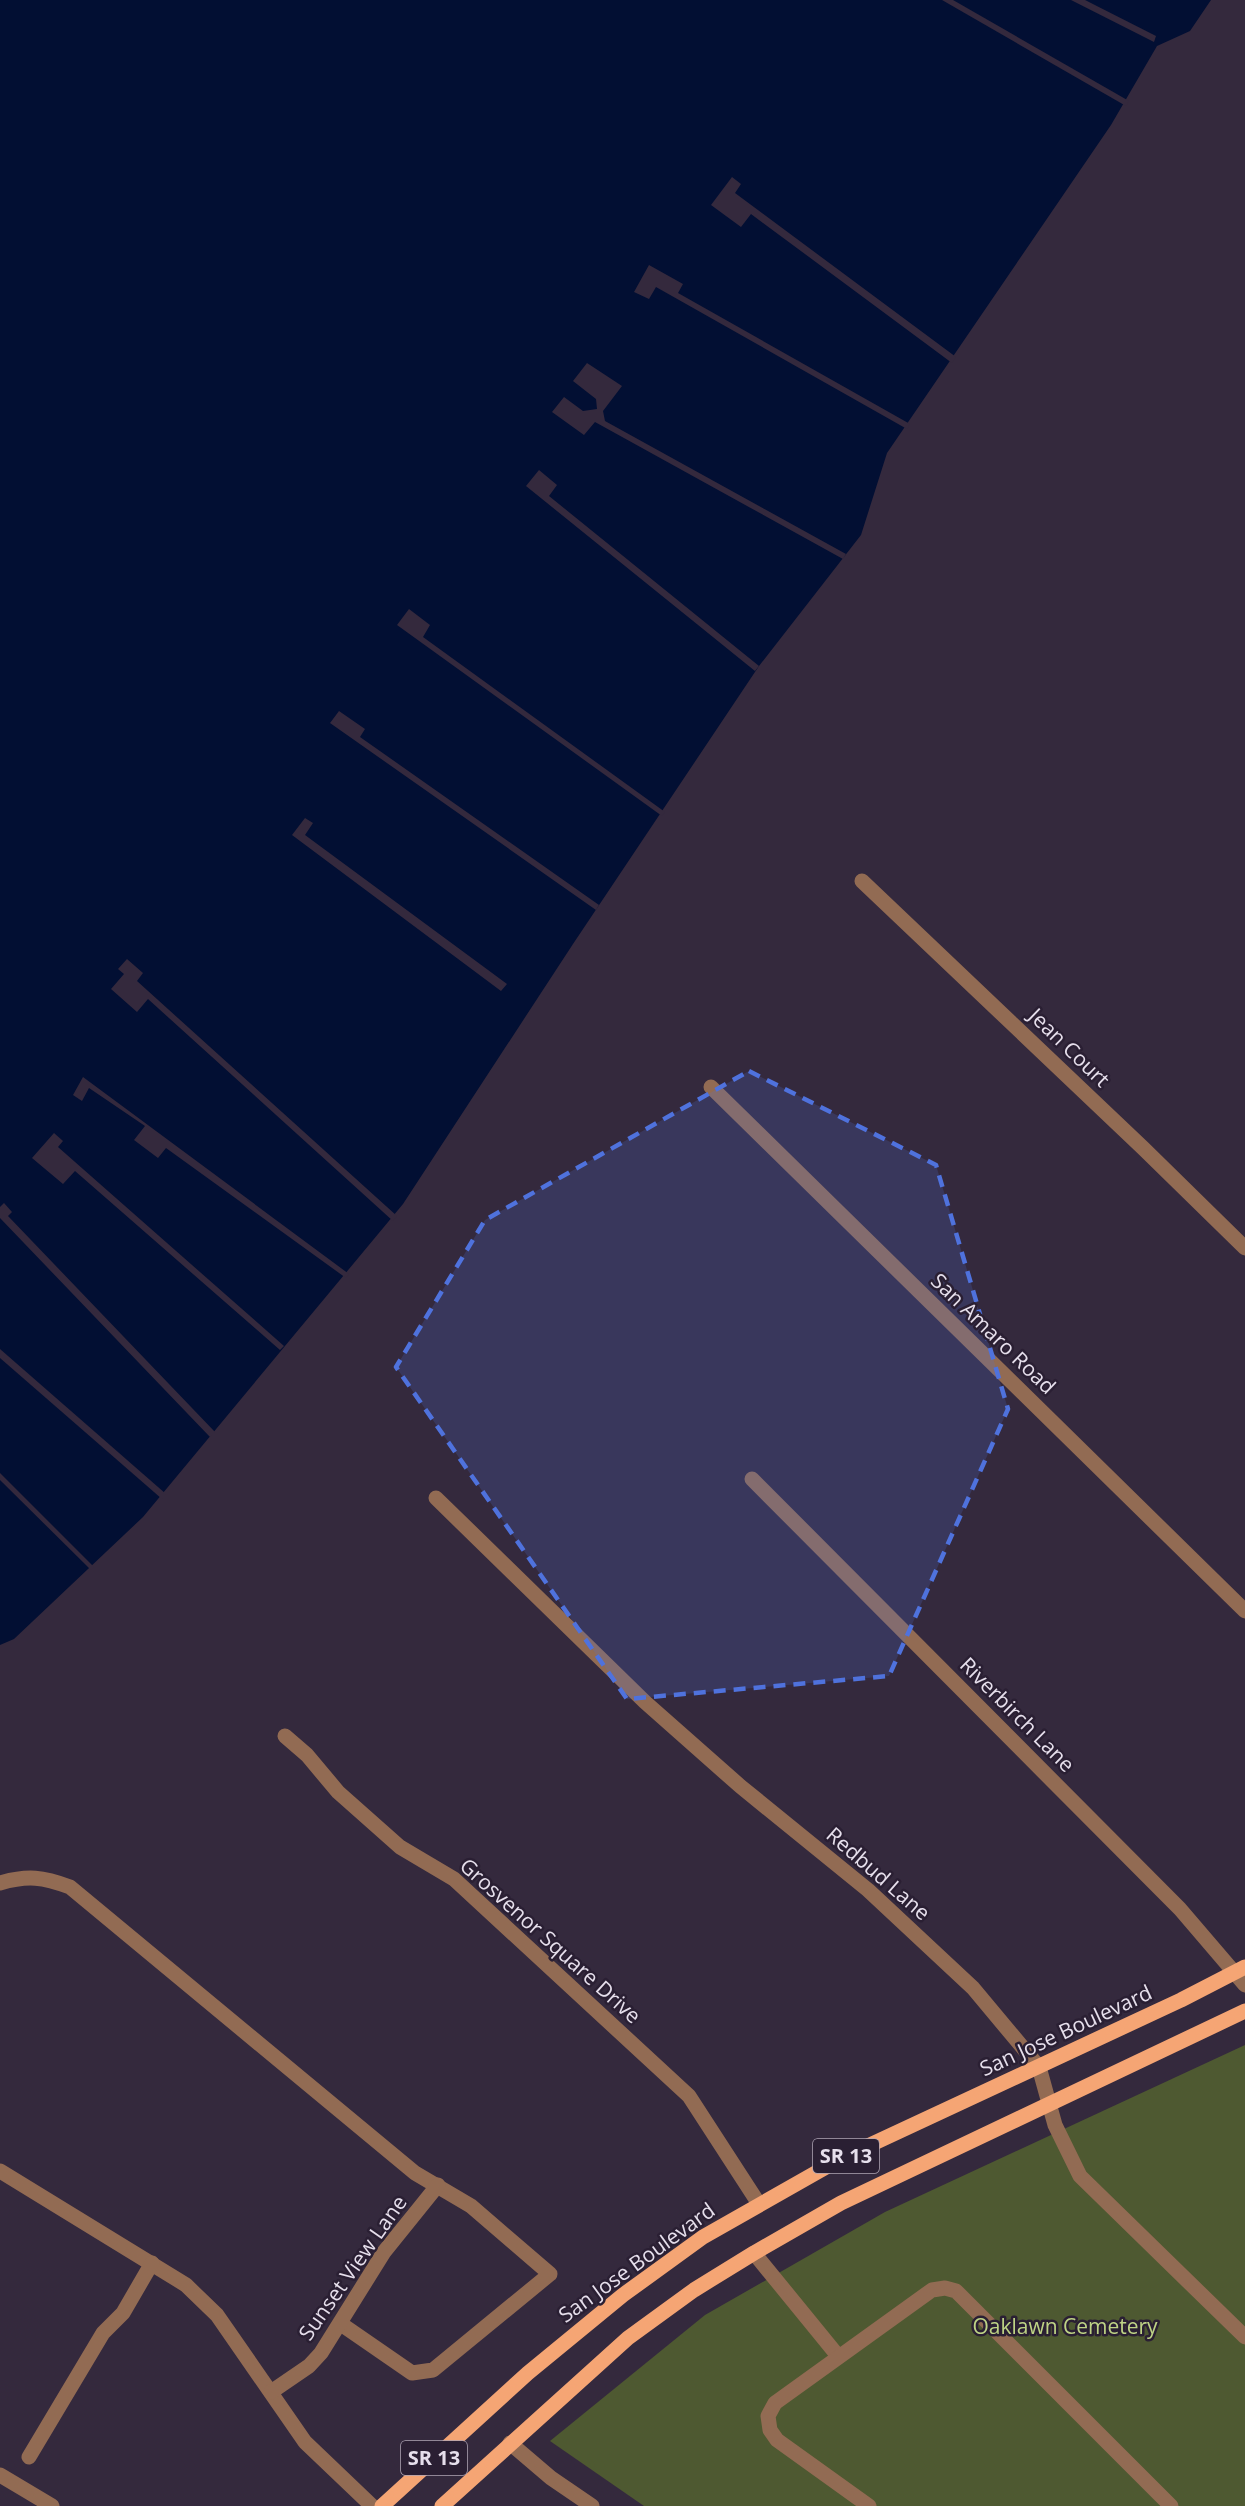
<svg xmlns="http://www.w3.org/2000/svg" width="1245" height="2506" font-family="'Open Sans',sans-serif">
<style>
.green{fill:#4e5931}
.water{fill:#020f33}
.pier{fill:#34293d}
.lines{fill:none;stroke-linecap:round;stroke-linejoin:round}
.minor{stroke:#926b53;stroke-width:15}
.major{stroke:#f5a574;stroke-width:15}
.marked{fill:#4f72dd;fill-opacity:0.2;stroke:#4f72dd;stroke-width:4.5;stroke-dasharray:12 8;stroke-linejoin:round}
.labels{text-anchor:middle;stroke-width:5;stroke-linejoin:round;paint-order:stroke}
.shield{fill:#2a1f33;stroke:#aea5b4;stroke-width:1.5}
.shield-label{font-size:20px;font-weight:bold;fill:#e6dfec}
.street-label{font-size:21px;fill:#e6dfec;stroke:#2a1f33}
.park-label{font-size:21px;fill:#bed385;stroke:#2a1f33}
</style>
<rect width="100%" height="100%" fill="#34293d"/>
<path class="green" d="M1245,2045V2506H644L550,2441L705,2315L885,2212Z"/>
<path class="water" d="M0,0H1211L1190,31L1157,46L1111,125L887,453L861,535L759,666L573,944L403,1204L143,1517L14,1639L0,1645Z"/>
<g class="pier">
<path d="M942,0H953L1129,101L1126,106Z"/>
<path d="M1071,0H1085L1156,36L1154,42Z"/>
<path d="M732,177L741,184L735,193L956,357L952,363L751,214L741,227L711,205Z"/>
<path d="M649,265L683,284L678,293L910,424L907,429L656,287L649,299L634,292Z"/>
<path d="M587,363L622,386L603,411L605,421L846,554L843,559L595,422L584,435L552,412L564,397L583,411L597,409L596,399L573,381Z"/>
<path d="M539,470L557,485L549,496L759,666L755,671L526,486Z"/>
<path d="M409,609L430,625L423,637L665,812L662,816L397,625Z"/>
<path d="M339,711L365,729L360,737L599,905L596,910L330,723Z"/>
<path d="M305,818L313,823L305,835L507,984L501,991L292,835Z"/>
<path d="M127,959L143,973L137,981L397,1216L393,1221L148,999L137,1012L111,989L124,974L118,969Z"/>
<path d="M83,1077L349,1274L346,1278L166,1148L158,1158L134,1140L145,1126L89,1088L82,1101L73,1095Z"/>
<path d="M54,1133L63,1141L58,1147L284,1346L280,1350L75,1171L63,1184L32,1158Z"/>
<path d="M4,1203L12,1212L8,1216L215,1432L210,1437L0,1218V1207Z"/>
<path d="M0,1349L166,1494L162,1499L0,1358Z"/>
<path d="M0,1473L94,1567L91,1570L0,1480Z"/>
</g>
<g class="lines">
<g class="minor">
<path d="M862,881L1143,1148L1245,1248"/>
<path d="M711,1087L1245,1611"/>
<path d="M752,1479L1180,1909L1245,1985"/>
<path d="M436,1498L645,1702L740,1786L868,1890L973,1988L1039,2067L1055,2125L1080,2176L1245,2337"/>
<path d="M285,1736L307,1755L338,1792L400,1847L454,1879L689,2096L759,2204"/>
<path d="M0,1883C28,1875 43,1877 70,1887L415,2173L471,2206L550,2274L433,2370L412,2373L341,2324"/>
<path d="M0,2171L186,2285L217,2315L305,2442L372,2506"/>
<path d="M754,2253L838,2356"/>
<path d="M271,2392L309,2366L321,2353L384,2252L438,2185"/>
<path d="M510,2443L551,2478L592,2506"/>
<path d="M29,2457L103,2333L123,2313L152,2263"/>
<path d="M0,2475L52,2506"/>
<path d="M869,2506L777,2440L770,2430L768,2416L775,2403L932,2290L945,2288L956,2291L1171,2506"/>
</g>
<g class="major">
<path d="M382,2506L528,2373L623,2295L703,2237L842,2158L1181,2000L1245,1967"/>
<path d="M442,2506L628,2338L694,2290L754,2253L841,2203L1245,2011"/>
</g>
</g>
<path class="marked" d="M749,1071L936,1165L1008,1409L889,1676L627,1699L396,1367L485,1220Z"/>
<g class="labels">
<g class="shield">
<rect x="813" y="2139" width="66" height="34" rx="4.5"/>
<rect x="401" y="2441" width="66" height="34" rx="4.5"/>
</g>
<g class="shield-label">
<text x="846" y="2163">SR 13</text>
<text x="434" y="2465">SR 13</text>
</g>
<g class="street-label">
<text transform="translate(1069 1048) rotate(44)" y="7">Jean Court</text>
<text transform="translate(993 1334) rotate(44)" y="7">San Amaro Road</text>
<text transform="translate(1017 1715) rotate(45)" y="7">Riverbirch Lane</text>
<text transform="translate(878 1874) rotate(41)" y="7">Redbud Lane</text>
<text transform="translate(550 1941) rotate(42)" y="7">Grosvenor Square Drive</text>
<text transform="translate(1066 2031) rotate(-25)" y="7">San Jose Boulevard</text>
<text transform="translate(637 2263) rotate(-36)" y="7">San Jose Boulevard</text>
<text transform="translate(353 2268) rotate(-55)" y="7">Sunset View Lane</text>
</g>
<g class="park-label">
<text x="1065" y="2334">Oaklawn Cemetery</text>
</g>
</g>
</svg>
